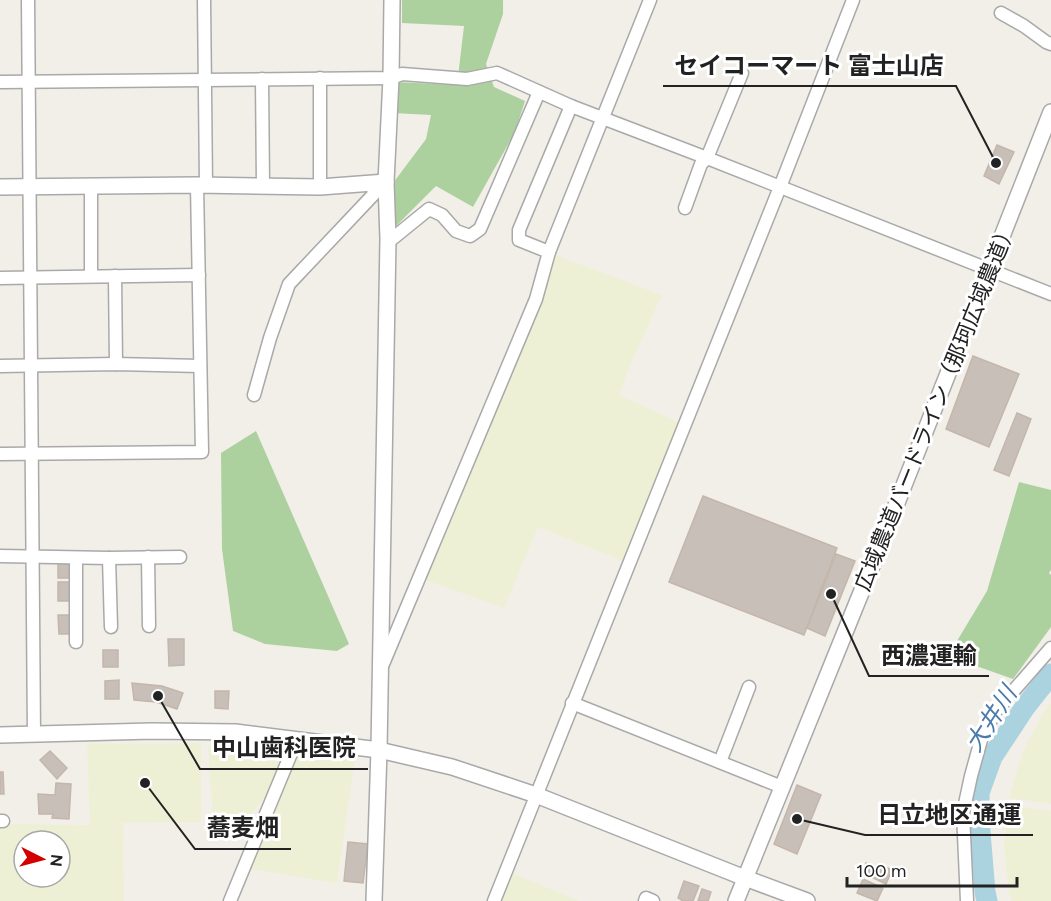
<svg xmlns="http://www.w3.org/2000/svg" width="1051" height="901" font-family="Figtree,'Noto Sans JP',sans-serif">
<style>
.farmland{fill:#eef0d5;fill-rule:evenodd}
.forest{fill:#add19e}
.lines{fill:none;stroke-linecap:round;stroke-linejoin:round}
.river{stroke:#aad3df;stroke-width:21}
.building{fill:#c7bfb8;stroke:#c4b6ab;stroke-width:1.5}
.minor-casing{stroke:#a9a9a9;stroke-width:15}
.tertiary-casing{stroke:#a9a9a9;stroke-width:18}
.minor{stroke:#fff;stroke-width:12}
.tertiary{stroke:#fff;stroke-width:15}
.labels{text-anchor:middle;stroke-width:6;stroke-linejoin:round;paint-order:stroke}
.street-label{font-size:22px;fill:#222;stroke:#fff}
.water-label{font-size:24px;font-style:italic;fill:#4a7aab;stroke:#fff}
.leader{fill:none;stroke:#222;stroke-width:2}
.callout-dot{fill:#222;stroke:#fff;stroke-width:2}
.callout-label{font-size:24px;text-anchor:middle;font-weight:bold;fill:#222;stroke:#fff;stroke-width:6;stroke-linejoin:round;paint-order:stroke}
</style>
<rect width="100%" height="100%" fill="#f2efe9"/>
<g class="farmland">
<path d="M555,255L662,295L630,365L619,395L680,423L623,561L538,527L504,608L425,580L542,302Z"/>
<path d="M1051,703V804L1009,798L1023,751L1042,715Z"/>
<path d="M201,743V822L123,823L124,901H0V824L90,825L87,744ZM24,841H60V877H24Z"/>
<path d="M208,746L285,751L267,794L248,818H213Z"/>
<path d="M298,752L355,759L337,883L251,869Z"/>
<path d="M1007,805L1051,811V901H1012L1009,893L1004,845Z"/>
<path d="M512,873L579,901H501Z"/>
</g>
<g class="forest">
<path d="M402,0H503V14L486,64L494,87L525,101L515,132L473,207L436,186L395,227L393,183L426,139L431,115L393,113L396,82L457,85L464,26L402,23Z"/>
<path d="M256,431L349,644L337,651L265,644L233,631L222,549L221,453Z"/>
<path d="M1019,482L1051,490V570L1049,573L1051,575V627L1013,679L948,656L987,591Z"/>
</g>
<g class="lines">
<path class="river" d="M987,901L985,892L979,820V793L992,757L1025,707L1051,674"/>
</g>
<g class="building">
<path d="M997,145L1014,152L999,184L984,176Z"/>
<path d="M973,356L1019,374L989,447L946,429Z"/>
<path d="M1017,413L1031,419L1009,476L994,470Z"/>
<path d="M703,496L837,548L804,635L669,582Z"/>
<path d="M836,554L855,561L825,636L807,628Z"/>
<path d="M58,560L74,561V578H58Z"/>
<path d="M58,582H74L73,601H58Z"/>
<path d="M58,615H74V634H59Z"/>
<path d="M168,639H184V665L169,666Z"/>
<rect x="103" y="650" width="15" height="17"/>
<path d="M119,680V699H105V681Z"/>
<path d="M132,683L162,686L183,693L177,709L156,702L134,700Z"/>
<path d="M215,691H229L228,709L215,708Z"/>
<path d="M50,751L67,768L57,779L40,760Z"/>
<path d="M0,772H3L4,794H0Z"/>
<path d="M56,783L71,784L69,819L52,818L53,814H39L38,794L55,795Z"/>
<path d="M797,785L821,795L797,854L774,844Z"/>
<path d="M348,842L368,844L363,883L344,881Z"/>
<path d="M866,863L882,870L883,866L892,870L886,884L863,873Z"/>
<path d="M863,879L883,888L877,901L857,893Z"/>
<path d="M684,881L699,886L693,901H683L678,898Z"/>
<path d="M702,889L711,892L708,901H698Z"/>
</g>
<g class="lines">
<defs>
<g id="minor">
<path d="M28,0L34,735"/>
<path d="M204,0L206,185"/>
<path d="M1001,13L1024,26L1046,42L1051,44"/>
<path d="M320,78V187"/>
<path d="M262,79L263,186"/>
<path d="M0,82L391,78L402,74L467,79L497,73L571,106L707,158L1051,294"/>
<path d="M91,187V276"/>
<path d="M685,208L701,164L707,158L742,73"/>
<path d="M388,239H392L429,209L442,215L456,231L470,236L480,229L539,92"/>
<path d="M549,252L519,240V230L571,106"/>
<path d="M115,276L116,364"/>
<path d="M0,278L199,275"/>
<path d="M0,366L116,364L200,366"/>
<path d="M254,395L270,338L289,284L374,194L372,183"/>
<path d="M0,454L202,452L197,185"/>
<path d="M0,556L109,558L180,557"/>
<path d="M148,557L149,626"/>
<path d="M76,558V642"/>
<path d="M109,558L111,627"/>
<path d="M383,664L536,299L549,252L650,0"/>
<path d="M572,703L782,787"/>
<path d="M720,762L749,687"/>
<path d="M0,821H3"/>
<path d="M230,901L297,739"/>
<path d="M494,901L780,187L853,0"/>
<path d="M645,901L646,898L653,901"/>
<path d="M967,901L963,813L971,776L981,740L995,712L1051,648"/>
</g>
<g id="tertiary">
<path d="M0,187L197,185L320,187L386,182"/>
<path d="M0,735L152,731L235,732L379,750L452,767L536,795L745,878L807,901"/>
<path d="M374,901L379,750L388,239L386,182L391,78L392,0"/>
<path d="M736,901L882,541L1051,112"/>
</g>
</defs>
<use href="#minor" class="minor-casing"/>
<use href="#tertiary" class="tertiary-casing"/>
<use href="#minor" class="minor"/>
<use href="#tertiary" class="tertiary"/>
</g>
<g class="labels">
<g class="street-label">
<text transform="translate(935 406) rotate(-68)" y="8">広域農道バードライン（那珂広域農道）</text>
</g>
<g class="water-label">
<text transform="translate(991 719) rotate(-57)" y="8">大井川</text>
</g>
</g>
<path class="leader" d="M996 163L956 86H663M831 594L869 676H989M158 696L200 769H368M797 819L865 835H1033M145 783L195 849H291"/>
<g class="callout-dot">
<circle cx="996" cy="163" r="6"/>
<circle cx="831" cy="594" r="6"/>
<circle cx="158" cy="696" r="6"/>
<circle cx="797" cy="819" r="6"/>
<circle cx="145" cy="783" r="6"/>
</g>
<g class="callout-label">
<text x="809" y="74">セイコーマート 富士山店</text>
<text x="929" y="664">西濃運輸</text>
<text x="284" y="756">中山歯科医院</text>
<text x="949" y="823">日立地区通運</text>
<text x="243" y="836">蕎麦畑</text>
</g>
<g transform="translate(42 859) rotate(96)"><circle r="28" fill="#ffffff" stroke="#a7a7a7" stroke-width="1.5"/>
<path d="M0-4.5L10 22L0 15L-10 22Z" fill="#d40000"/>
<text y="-9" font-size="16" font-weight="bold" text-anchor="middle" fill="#222222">N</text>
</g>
<path d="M847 877v9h170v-9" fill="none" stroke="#222222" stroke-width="3"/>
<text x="856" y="877" font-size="18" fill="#222222" stroke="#ffffff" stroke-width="4.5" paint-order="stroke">100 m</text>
</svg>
